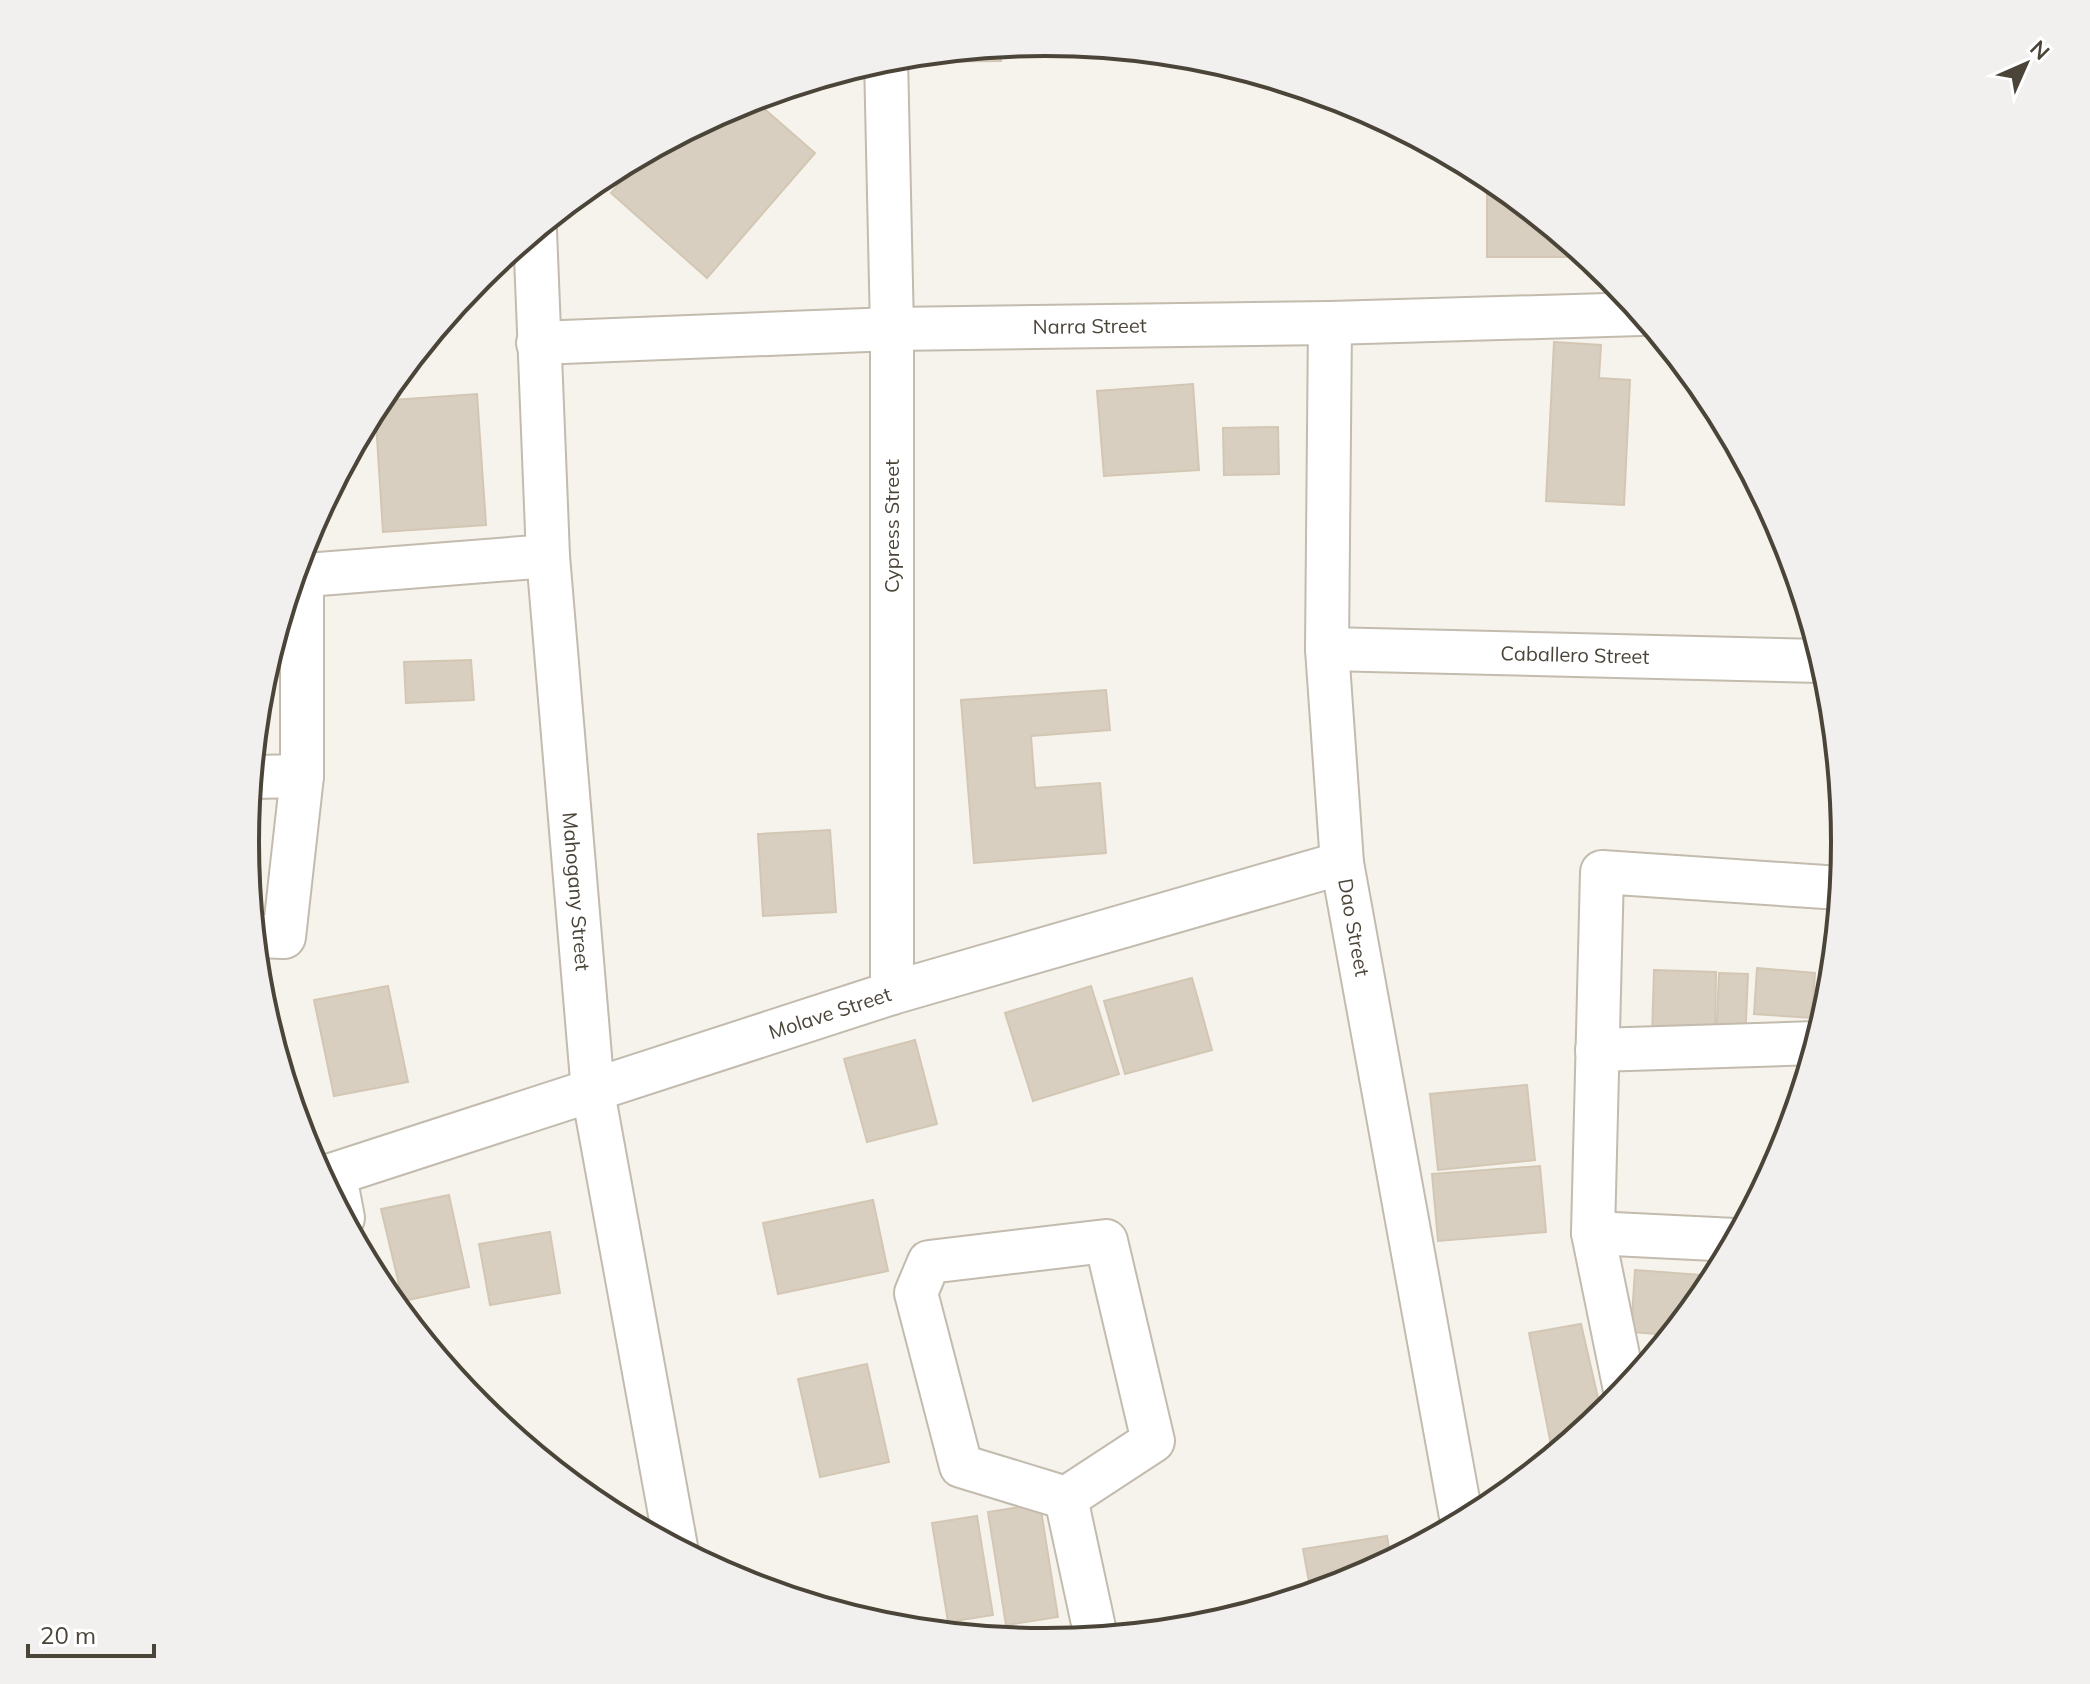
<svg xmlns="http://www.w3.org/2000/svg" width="2090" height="1684" font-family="Mulish,sans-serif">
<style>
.building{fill:#d8cfc1;stroke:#d3c7b4;stroke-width:2}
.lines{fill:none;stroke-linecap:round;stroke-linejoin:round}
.street-casing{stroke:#c2bbae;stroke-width:46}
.street{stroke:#fff;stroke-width:42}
.labels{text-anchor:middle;stroke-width:6;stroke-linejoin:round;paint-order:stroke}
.street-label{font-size:20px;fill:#4b4439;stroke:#fff}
.rim{fill:none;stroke:#4b4439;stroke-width:4}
</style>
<rect width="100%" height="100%" fill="#f6f3ec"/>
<g class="building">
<path d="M1001,46V61L907,62V56Z"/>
<path d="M753,99L815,153L707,278L611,193L648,152Z"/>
<path d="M1487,175L1585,255V257H1487Z"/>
<path d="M1554,342L1601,345L1599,378L1630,380L1624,505L1546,501Z"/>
<path d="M1193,384L1199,470L1104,476L1097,391Z"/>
<path d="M477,394L486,525L383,532L375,407L378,401Z"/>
<path d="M1278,427L1279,474L1224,475L1223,428Z"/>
<path d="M471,660L474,700L406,703L404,662Z"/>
<path d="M1106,690L1110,730L1031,736L1035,788L1100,783L1106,853L974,863L961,700Z"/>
<path d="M830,830L836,912L763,916L758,834Z"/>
<path d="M1757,968L1815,973L1812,1018L1754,1014Z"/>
<path d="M1654,970L1716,972L1715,1039L1652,1037Z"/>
<path d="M1719,973L1748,974L1745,1043L1716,1042Z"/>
<path d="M1192,978L1212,1050L1125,1074L1104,1001Z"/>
<path d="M388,986L408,1082L334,1096L314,1000Z"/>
<path d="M1091,986L1119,1074L1033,1101L1005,1013Z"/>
<path d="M915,1040L937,1124L867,1142L844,1059Z"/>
<path d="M1527,1085L1535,1160L1438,1170L1430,1094Z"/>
<path d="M1540,1166L1546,1232L1438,1241L1432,1174Z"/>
<path d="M449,1195L469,1287L403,1301L381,1209Z"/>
<path d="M873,1200L888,1271L778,1294L763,1223Z"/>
<path d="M550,1232L560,1293L490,1305L479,1244Z"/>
<path d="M1635,1270L1716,1276L1670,1335L1631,1332Z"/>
<path d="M1581,1324L1602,1415L1553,1455L1529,1333Z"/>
<path d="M867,1364L889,1462L820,1477L798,1379Z"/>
<path d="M495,1407L498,1423L482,1410Z"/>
<path d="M1040,1504L1058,1617L1006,1625L988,1512Z"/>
<path d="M977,1516L993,1615L948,1622L932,1523Z"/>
<path d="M1387,1536L1391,1560L1351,1581L1311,1593L1303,1549Z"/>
<path d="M1053,1636L1054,1641H1031Z"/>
</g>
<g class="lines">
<defs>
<g id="street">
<path d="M886,58L892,329V993"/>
<path id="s1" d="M535,231L548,556L593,1092L676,1547"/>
<path id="s2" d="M1330,323L1327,649L1342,863L1462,1522"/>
<path id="s3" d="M538,343L892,329L1330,323L1641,314"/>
<path d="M294,576L548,556"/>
<path id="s4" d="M1327,649L1822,661"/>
<path d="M251,777L302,776"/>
<path d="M254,936L284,937L302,776V576"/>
<path d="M1597,1050L1816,1043"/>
<path d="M335,1176L343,1218"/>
<path id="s5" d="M322,1178L892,993L1342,863"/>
<path d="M1593,1233L1735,1240"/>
<path d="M1106,1241L1153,1441L1066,1498L961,1466L916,1293L929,1262Z"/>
<path d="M1625,1390L1593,1233L1602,872L1840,888"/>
<path d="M1066,1498L1096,1637"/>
</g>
</defs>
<use href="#street" class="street-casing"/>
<use href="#street" class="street"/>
</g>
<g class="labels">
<g class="street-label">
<text dy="7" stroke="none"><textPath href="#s3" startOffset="552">Narra Street</textPath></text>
<text transform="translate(892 526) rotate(-90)" y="7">Cypress Street</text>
<text dy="7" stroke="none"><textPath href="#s4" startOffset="248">Caballero Street</textPath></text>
<text dy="7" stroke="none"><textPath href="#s1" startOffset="662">Mahogany Street</textPath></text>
<text dy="7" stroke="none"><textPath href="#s2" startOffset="606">Dao Street</textPath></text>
<text dy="7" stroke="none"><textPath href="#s5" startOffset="534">Molave Street</textPath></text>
</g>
</g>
<path d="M0 0H2090V1684H0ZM259 842a786 786 0 1 1 1572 0a786 786 0 1 1-1572 0Z" fill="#f1f0ef" fill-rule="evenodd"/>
<path class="rim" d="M259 842a786 786 0 1 1 1572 0a786 786 0 1 1-1572 0Z"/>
<g transform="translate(2026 64) rotate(45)" stroke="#ffffff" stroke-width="6" paint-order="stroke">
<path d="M0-6L14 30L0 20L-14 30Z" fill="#4b4439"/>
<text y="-12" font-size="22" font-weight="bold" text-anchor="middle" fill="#4b4439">N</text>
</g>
<path d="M28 1644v12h126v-12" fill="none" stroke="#4b4439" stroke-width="4"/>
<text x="40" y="1644" font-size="24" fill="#4b4439" stroke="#ffffff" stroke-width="6" paint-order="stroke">20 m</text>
</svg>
